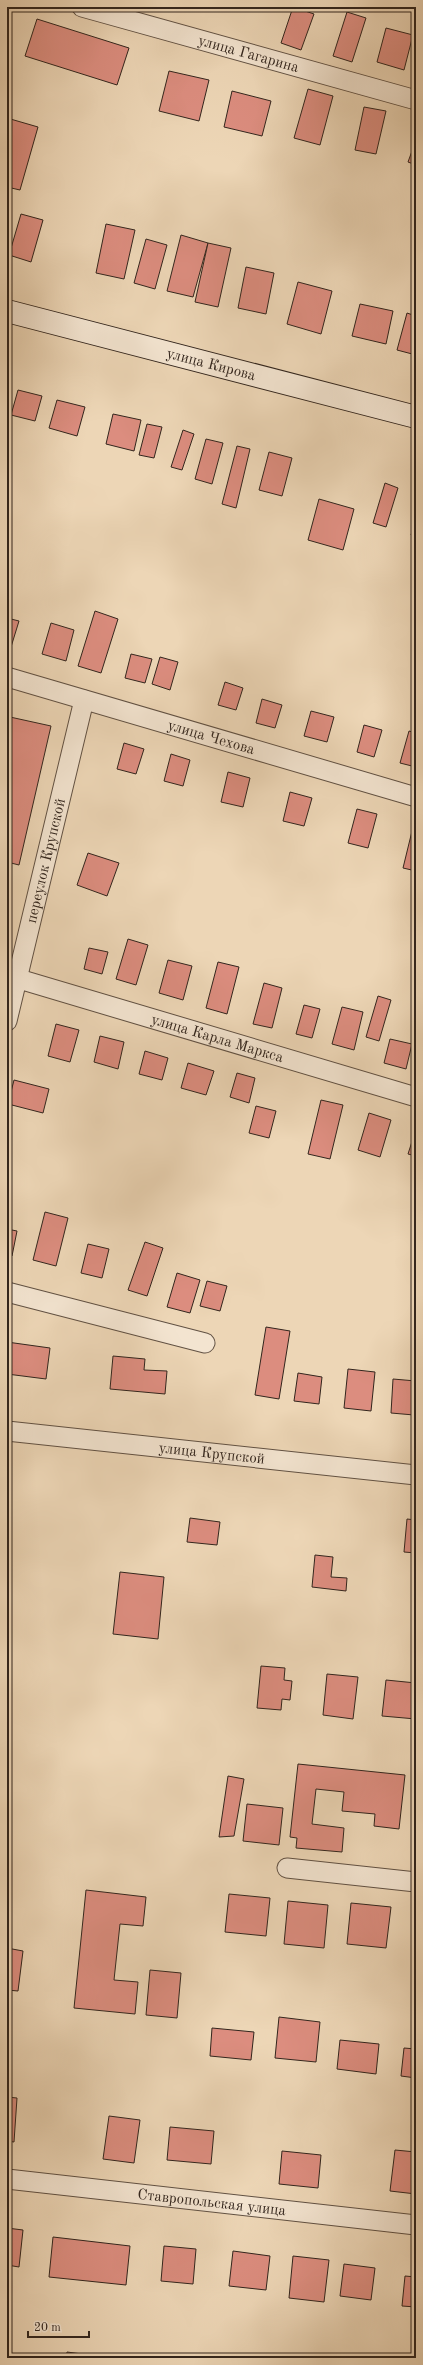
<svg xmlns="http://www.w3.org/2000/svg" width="423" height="2365" font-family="'Old Standard TT',serif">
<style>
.building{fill:#dc8d7f;stroke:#32251d}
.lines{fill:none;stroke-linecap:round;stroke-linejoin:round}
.minor-casing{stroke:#615143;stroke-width:21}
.secondary-casing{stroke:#32251d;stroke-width:24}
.minor{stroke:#f3e4d0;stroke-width:19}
.secondary{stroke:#f3e4d0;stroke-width:22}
.labels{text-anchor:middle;stroke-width:3;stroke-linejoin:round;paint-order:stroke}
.street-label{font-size:15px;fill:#32251d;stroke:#f3e4d0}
</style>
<rect width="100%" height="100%" fill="#edd6b6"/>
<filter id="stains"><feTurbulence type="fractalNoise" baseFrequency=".005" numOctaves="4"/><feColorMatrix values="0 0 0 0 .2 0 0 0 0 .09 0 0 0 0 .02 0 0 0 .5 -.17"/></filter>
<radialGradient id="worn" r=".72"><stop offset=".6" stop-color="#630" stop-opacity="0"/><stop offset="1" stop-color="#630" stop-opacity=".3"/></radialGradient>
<g class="building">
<path d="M293,7L314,14L301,50L281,43Z"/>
<path d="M347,12L366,18L352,62L333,56Z"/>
<path d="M37,19L129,48L117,85L25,56Z"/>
<path d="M386,28L413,35L404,70L377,62Z"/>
<path d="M169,71L209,80L199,121L159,111Z"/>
<path d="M308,89L333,96L320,145L294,138Z"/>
<path d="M232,91L271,101L262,136L224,127Z"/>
<path d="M364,107L386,111L376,154L355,150Z"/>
<path d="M7,118L38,127L20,190L7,187Z"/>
<path d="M416,140V165L408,162Z"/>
<path d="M21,214L43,220L31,262L9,255Z"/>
<path d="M106,224L135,230L124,279L96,273Z"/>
<path d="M181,235L208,243L193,297L167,291Z"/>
<path d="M146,239L167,245L155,289L134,283Z"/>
<path d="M208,243L231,248L218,307L195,302Z"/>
<path d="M246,267L274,273L266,314L238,308Z"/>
<path d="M298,282L332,291L321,334L287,324Z"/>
<path d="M360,304L393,311L386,344L352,336Z"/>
<path d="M407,313L416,316V355L397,350Z"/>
<path d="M18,390L42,396L35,421L11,415Z"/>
<path d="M57,400L85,407L77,436L49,428Z"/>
<path d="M113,414L141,420L134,451L106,444Z"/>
<path d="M147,424L162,427L154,458L139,455Z"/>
<path d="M183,430L194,434L182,470L171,467Z"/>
<path d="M206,439L223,443L212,484L195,479Z"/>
<path d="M237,446L250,449L236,508L222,504Z"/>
<path d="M269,452L292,458L282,496L259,490Z"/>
<path d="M385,483L398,488L386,527L373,523Z"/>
<path d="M319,499L354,509L343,550L308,540Z"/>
<path d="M416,518V536L411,535Z"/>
<path d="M95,611L118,619L101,673L78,666Z"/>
<path d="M7,618L19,621L11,647L7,645Z"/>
<path d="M51,623L74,630L66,661L42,654Z"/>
<path d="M131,654L152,659L145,683L125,678Z"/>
<path d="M160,657L178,662L170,690L152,684Z"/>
<path d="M225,682L243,688L236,710L218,705Z"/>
<path d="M262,699L282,705L275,728L256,723Z"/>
<path d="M311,711L334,717L327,742L304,736Z"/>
<path d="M10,717L51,726L19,865L7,862V730Z"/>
<path d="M364,725L382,730L374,757L357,752Z"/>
<path d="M409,731L416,733V767L400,763Z"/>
<path d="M124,743L144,749L136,774L117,769Z"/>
<path d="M171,754L190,760L183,786L164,781Z"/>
<path d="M228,772L250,778L243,807L221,802Z"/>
<path d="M290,792L312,798L304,826L283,821Z"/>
<path d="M357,809L377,814L368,848L348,843Z"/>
<path d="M413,827H416V871L403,868Z"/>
<path d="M88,853L119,863L107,896L77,885Z"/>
<path d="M128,939L148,945L136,985L116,979Z"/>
<path d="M89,948L108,952L102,974L84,969Z"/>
<path d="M168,960L192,966L183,1000L159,993Z"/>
<path d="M218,962L239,967L227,1014L206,1008Z"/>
<path d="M264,983L282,988L272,1028L253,1024Z"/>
<path d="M378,996L391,1000L379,1041L366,1037Z"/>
<path d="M304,1005L320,1009L312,1038L296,1034Z"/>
<path d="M342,1007L363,1012L354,1050L332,1044Z"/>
<path d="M56,1024L79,1030L70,1062L48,1056Z"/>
<path d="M100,1036L124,1042L118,1069L94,1062Z"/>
<path d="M390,1039L412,1044L406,1069L384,1063Z"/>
<path d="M145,1051L168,1058L162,1080L139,1074Z"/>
<path d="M188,1063L214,1071L206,1095L181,1088Z"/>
<path d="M237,1073L255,1078L249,1103L230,1097Z"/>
<path d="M14,1080L49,1089L43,1113L8,1104Z"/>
<path d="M321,1100L343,1105L330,1159L308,1154Z"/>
<path d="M256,1106L276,1111L269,1138L249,1133Z"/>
<path d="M369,1113L391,1120L380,1157L358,1150Z"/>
<path d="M416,1129V1156L408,1154Z"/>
<path d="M45,1212L68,1218L56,1266L33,1260Z"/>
<path d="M7,1229L17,1231L12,1256L7,1255Z"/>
<path d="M145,1242L163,1248L147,1296L128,1290Z"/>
<path d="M88,1244L109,1249L102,1278L81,1273Z"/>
<path d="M177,1273L200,1280L190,1313L167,1307Z"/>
<path d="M207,1281L227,1286L220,1311L200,1306Z"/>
<path d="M266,1327L290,1331L279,1399L255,1395Z"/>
<path d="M7,1342L50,1348L46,1379L7,1374Z"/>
<path d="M113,1356L145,1359L144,1370L167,1371L165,1394L110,1389Z"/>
<path d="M348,1369L375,1372L371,1411L344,1408Z"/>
<path d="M298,1373L322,1377L319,1404L294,1401Z"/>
<path d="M393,1379L416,1381L414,1415L391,1413Z"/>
<path d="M190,1518L220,1522L217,1545L187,1542Z"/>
<path d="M407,1519L416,1520V1553L404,1552Z"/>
<path d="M315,1555L333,1557L331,1577L347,1578L346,1591L312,1587Z"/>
<path d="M120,1572L164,1577L158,1639L113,1634Z"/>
<path d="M261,1666L285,1668L284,1680L292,1681L290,1700L282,1699L281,1710L257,1708Z"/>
<path d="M327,1674L358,1677L353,1719L323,1715Z"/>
<path d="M386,1680L416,1683V1719L382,1716Z"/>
<path d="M298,1764L405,1775L399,1829L374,1826L375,1814L342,1811L344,1792L316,1789L312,1824L344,1828L342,1852L296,1848L297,1838L290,1837Z"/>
<path d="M228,1776L244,1779L234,1836L219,1837Z"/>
<path d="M247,1804L283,1808L279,1845L243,1841Z"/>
<path d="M86,1890L146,1897L143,1926L120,1924L114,1980L138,1982L135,2014L74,2008Z"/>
<path d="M229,1894L270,1898L266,1936L225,1932Z"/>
<path d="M288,1901L328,1905L324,1948L284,1944Z"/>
<path d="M351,1903L391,1907L386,1948L347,1944Z"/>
<path d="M7,1948L23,1951L18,1991L7,1990Z"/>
<path d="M150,1970L181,1973L177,2018L146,2015Z"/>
<path d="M279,2017L320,2022L316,2062L275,2058Z"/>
<path d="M212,2028L254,2032L251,2060L210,2056Z"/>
<path d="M340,2040L379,2044L376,2074L337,2069Z"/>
<path d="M404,2048L416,2049V2078L401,2076Z"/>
<path d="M7,2097L17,2098L14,2142L7,2141Z"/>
<path d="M109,2116L140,2120L134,2163L103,2159Z"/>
<path d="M170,2127L214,2131L211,2164L167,2160Z"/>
<path d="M395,2150L416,2152V2194L390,2191Z"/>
<path d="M282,2151L321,2155L318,2188L279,2184Z"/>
<path d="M7,2228L23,2230L19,2267L7,2265Z"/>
<path d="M53,2237L130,2246L126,2285L49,2277Z"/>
<path d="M164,2246L196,2249L193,2284L161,2281Z"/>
<path d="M233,2251L270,2256L266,2290L229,2286Z"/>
<path d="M293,2256L329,2260L324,2302L289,2298Z"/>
<path d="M344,2264L375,2268L371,2300L340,2296Z"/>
<path d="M405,2276L416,2277V2307L402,2306Z"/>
<path d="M67,2352L97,2356V2358H66Z"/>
</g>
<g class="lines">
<defs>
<g id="minor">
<path id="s1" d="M82,7L416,100"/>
<path id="s2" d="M7,677L416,797"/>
<path id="s3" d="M19,979L416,1097"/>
<path id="s4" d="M7,1021L84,700"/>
<path d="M7,1292L205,1343"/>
<path id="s5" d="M7,1431L416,1475"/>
<path d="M287,1868L416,1882"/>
<path id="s6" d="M7,2179L416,2225"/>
</g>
<g id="secondary">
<path id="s7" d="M7,311L416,417"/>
</g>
</defs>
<use href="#minor" class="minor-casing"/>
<use href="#secondary" class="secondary-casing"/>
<use href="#minor" class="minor"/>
<use href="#secondary" class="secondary"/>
</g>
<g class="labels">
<g class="street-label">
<text dy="5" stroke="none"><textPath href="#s1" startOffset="173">улица Гагарина</textPath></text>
<text dy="5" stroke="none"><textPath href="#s7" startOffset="211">улица Кирова</textPath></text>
<text dy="5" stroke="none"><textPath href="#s2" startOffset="213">улица Чехова</textPath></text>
<text dy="5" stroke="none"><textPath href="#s4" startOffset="165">переулок Крупской</textPath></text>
<text dy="5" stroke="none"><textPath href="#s3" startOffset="207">улица Карла Маркса</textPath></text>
<text dy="5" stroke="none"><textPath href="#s5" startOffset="206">улица Крупской</textPath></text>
<text dy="5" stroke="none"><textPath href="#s6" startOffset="206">Ставропольская улица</textPath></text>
</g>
</g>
<rect width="423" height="2365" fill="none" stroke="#edd6b6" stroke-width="24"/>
<rect x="8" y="8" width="407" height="2349" fill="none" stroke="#32251d" stroke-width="2"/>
<rect x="12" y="12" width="399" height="2341" fill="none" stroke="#32251d"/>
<path d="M28 2331v6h61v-6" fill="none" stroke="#32251d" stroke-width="2"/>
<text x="34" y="2331" font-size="12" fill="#32251d" stroke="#f3e4d0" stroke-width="3" paint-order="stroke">20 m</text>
<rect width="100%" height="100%" filter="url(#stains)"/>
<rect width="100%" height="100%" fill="url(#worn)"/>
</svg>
